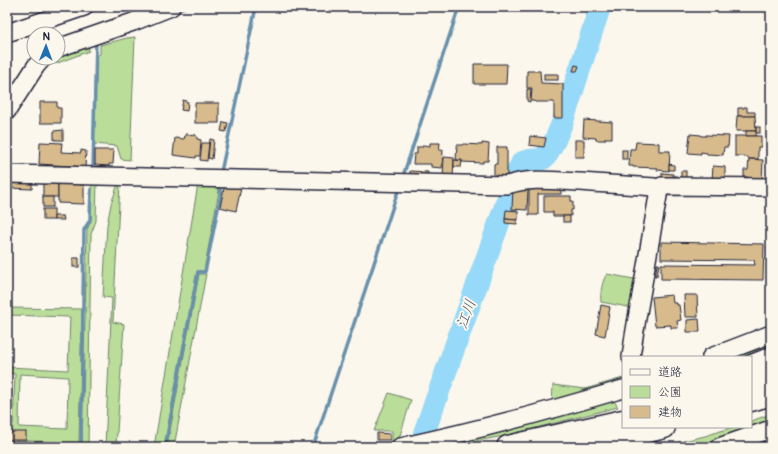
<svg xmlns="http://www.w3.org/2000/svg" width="778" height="454" font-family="Pangolin,'Klee One',sans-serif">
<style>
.green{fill:#bade99;stroke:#6e806a;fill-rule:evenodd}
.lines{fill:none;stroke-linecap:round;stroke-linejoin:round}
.stream{stroke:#6890ac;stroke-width:3.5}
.river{stroke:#96d9f8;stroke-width:22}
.building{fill:#d7bb8c;stroke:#22223b}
.minor-casing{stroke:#22223b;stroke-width:20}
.major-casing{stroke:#22223b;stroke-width:24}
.highway-casing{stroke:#22223b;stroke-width:25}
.minor{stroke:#fbf7ec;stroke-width:17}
.major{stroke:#fbf7ec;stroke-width:21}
.highway{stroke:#fbf7ec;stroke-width:22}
.labels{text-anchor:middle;stroke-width:4;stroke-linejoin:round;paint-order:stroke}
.water-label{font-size:15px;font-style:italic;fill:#455974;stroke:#fbf7ec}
</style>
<rect width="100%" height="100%" fill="#fbf7ec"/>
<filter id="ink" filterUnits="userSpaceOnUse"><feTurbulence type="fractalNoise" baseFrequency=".025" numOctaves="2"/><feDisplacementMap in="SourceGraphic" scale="8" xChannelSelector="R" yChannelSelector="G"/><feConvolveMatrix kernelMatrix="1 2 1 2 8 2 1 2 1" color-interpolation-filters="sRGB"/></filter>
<g filter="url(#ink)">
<g class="green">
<path d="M135,37L130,160L121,159L117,146L93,144L96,56L100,54V45L127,38Z"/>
<path d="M88,41L89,51L55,64V58H58V52Z"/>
<path d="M96,180L218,182L219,191L204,271H197L164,447H154L198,184L120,183L113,322L124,324L116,447H105L112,298L103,297L107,225L111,204L119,181H97L96,221L91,234L88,447H82L87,230L91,220L92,183Z"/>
<path d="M199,274H206L174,447H167Z"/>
<path d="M607,274L639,280L633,308L601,302C600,294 602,280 607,274Z"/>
<path d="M7,308L82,309L79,443L7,440V424H13L15,374L7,373V367L68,370L70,317L7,315ZM20,374L68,377L67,429L19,427Z"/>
<path d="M771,340V349L751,357H730Z"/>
<path d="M623,378L621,382L552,403L553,385L585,389Z"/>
<path d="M389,393L411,400L398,442H392V431H374Z"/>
<path d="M611,400L614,401L618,407L504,436L445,447H421Z"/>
<path d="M771,414V424L701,447H655L671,444L705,436L733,427H751V421Z"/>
</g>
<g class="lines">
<g class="stream">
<path d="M176,10L184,7"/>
<path d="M93,171L96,40"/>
<path d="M221,172L256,7"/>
<path d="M403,176L459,7"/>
<path d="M81,447L84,230L90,220L91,189"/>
<path d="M165,447L198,272H205L221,194L220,184"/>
<path d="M313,447L399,188"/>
<path d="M749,447L771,439"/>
</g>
<g class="river">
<path d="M515,177L522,162L529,160L543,159L546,156L555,140L563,121L600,7"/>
<path d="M424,433L509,195"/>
</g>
</g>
<g class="building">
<path d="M474,64H507L506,84H474Z"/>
<path d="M575,65L579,66L577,71H573Z"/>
<path d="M527,71H540L541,83L563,84V118H554V102H535L534,101H531L532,88H527Z"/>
<rect x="544" y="74" width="14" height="6"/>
<path d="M527,89H531L530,102L527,101Z"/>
<path d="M183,100L188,102L187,111L181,110Z"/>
<path d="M40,102H57V108H61V123H40Z"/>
<rect x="195" y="103" width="24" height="20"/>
<path d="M744,107H747V112H755V116H738V108H744Z"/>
<path d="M737,116H755L756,131H736Z"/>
<path d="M584,120L612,122V138H605V140H596V138L583,137Z"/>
<path d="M223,122L228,123L226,132L221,131Z"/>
<rect x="756" y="127" width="4" height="6"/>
<path d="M63,130V140H54V131Z"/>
<rect x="746" y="131" width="10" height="5"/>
<path d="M7,132H10L9,159L7,158Z"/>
<path d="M186,134L196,135V137H197V139L201,140L200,156H196V158L173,155L175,138L184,139L185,136H186Z"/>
<path d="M690,134L701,135V136H706V135L729,136L728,147H724L723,155L707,154V153L701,152V154L688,153Z"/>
<path d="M530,136L546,138L544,147L529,145Z"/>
<path d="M735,136H761V147H758V159H748V157H744V156H735Z"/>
<path d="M210,139L214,140L212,159L208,158Z"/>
<rect x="575" y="140" width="9" height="17"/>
<path d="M40,142L62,143L61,152L81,153V150L86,151L85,167L39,164Z"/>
<path d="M636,142L659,143V151H670L669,171L657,170L658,168L633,167V166H629L630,149H635Z"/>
<path d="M202,143H209L207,161L200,160Z"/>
<path d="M430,143H440L439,150H443L442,168L431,167V164H413L414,154H417V147H423V145L430,146Z"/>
<path d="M482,143L489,144L488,161H483V163L462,162V160H456L457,145H462L463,144L482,145Z"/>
<path d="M497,147H507V179H494V164H497Z"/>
<path d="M95,150H114L113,164H109V166L95,165Z"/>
<rect x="622" y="150" width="5" height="9"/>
<path d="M444,157L454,158L453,178L443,177Z"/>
<path d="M749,159L763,160L762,181L748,180V177H744V170H748Z"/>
<path d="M454,160L462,161L461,167H454Z"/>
<path d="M669,164L674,165V170H669Z"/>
<path d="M713,166L725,167V180H712Z"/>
<path d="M410,171L428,172L427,177L410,176Z"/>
<rect x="681" y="171" width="5" height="12"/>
<path d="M662,173L673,174V176H677V181L662,180Z"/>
<path d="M7,177L32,178V189L7,188Z"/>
<rect x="43" y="177" width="15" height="20"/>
<path d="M58,179H80V185H84V204L58,203Z"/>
<path d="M225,184L241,188L236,211L220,207Z"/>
<path d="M529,184L561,185V194H538V215H529Z"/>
<path d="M513,189L528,190L527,210L512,209Z"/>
<path d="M544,196H571V201H573V210H571V216H553V212H544Z"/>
<rect x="43" y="197" width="10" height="10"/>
<rect x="43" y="209" width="11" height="11"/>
<path d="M506,210L518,211V220L505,219Z"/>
<path d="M54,216H63L64,220H54Z"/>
<rect x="563" y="216" width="7" height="6"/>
<path d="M505,219L517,220V224L505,223Z"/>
<path d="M661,242L764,244L763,280L661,279V264L755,265L754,260L661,259Z"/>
<path d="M771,245V255L768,256V246Z"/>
<rect x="73" y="258" width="6" height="9"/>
<path d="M657,264H659L657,276H655Z"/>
<path d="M672,295L673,303H677V305H679L681,320L677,321L678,328H671V325L655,326L652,297Z"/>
<path d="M684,295H697L698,317H685Z"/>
<path d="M601,305L610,307L605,336L596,334Z"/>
<path d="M699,319L700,332H687V320Z"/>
<rect x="8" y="432" width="18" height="8"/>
<path d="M377,433L390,434V440H377Z"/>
</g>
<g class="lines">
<defs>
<g id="minor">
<path d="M7,33L84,7"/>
<path d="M58,48L133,22L171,7"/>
<path d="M7,111L36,66L43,58"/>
<path d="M7,174L507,185C531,177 556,181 580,182C605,184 629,185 654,187L659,190"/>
<path d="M631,357L634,336L659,190L662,186H667L771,187"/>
<path d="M711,357L771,334"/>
<path d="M400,447C475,431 549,411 623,389"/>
<path d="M719,447L771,429"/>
</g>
<path id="major" d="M751,366L771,358"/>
<g id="highway">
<path d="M751,383L771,377"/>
<path d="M751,400L771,394"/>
<path d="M508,447L623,421"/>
<path d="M583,447L664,427"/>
</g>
</defs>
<use href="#minor" class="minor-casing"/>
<use href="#major" class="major-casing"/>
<use href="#highway" class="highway-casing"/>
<use href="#minor" class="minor"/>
<use href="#major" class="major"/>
<use href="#highway" class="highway"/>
</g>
</g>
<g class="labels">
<g class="water-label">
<text transform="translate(466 314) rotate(-70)" y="5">江川</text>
</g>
</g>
<rect width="778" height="454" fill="none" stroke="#fbf7ec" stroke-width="24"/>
<rect x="12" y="12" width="754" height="430" fill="none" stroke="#22223b" stroke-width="1.5" filter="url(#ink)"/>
<rect x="622" y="356" width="130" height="72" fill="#fbf7ec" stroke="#a4a2a5"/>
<rect x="630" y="369" width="20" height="6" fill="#fbf7ec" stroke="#a4a2a5"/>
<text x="658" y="376" font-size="12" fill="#22223b">道路</text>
<rect x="630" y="386" width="20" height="12" fill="#bade99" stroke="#a4a2a5"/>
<text x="658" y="396" font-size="12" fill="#22223b">公園</text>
<rect x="630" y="406" width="20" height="12" fill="#d7bb8c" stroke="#a4a2a5"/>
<text x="658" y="416" font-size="12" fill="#22223b">建物</text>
<g transform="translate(46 46) rotate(1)"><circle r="19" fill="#fbf7ec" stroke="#a4a2a5"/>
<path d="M0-3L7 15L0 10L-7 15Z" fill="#1f6fb2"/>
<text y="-6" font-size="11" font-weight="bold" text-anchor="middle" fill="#22223b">N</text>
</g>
</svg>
